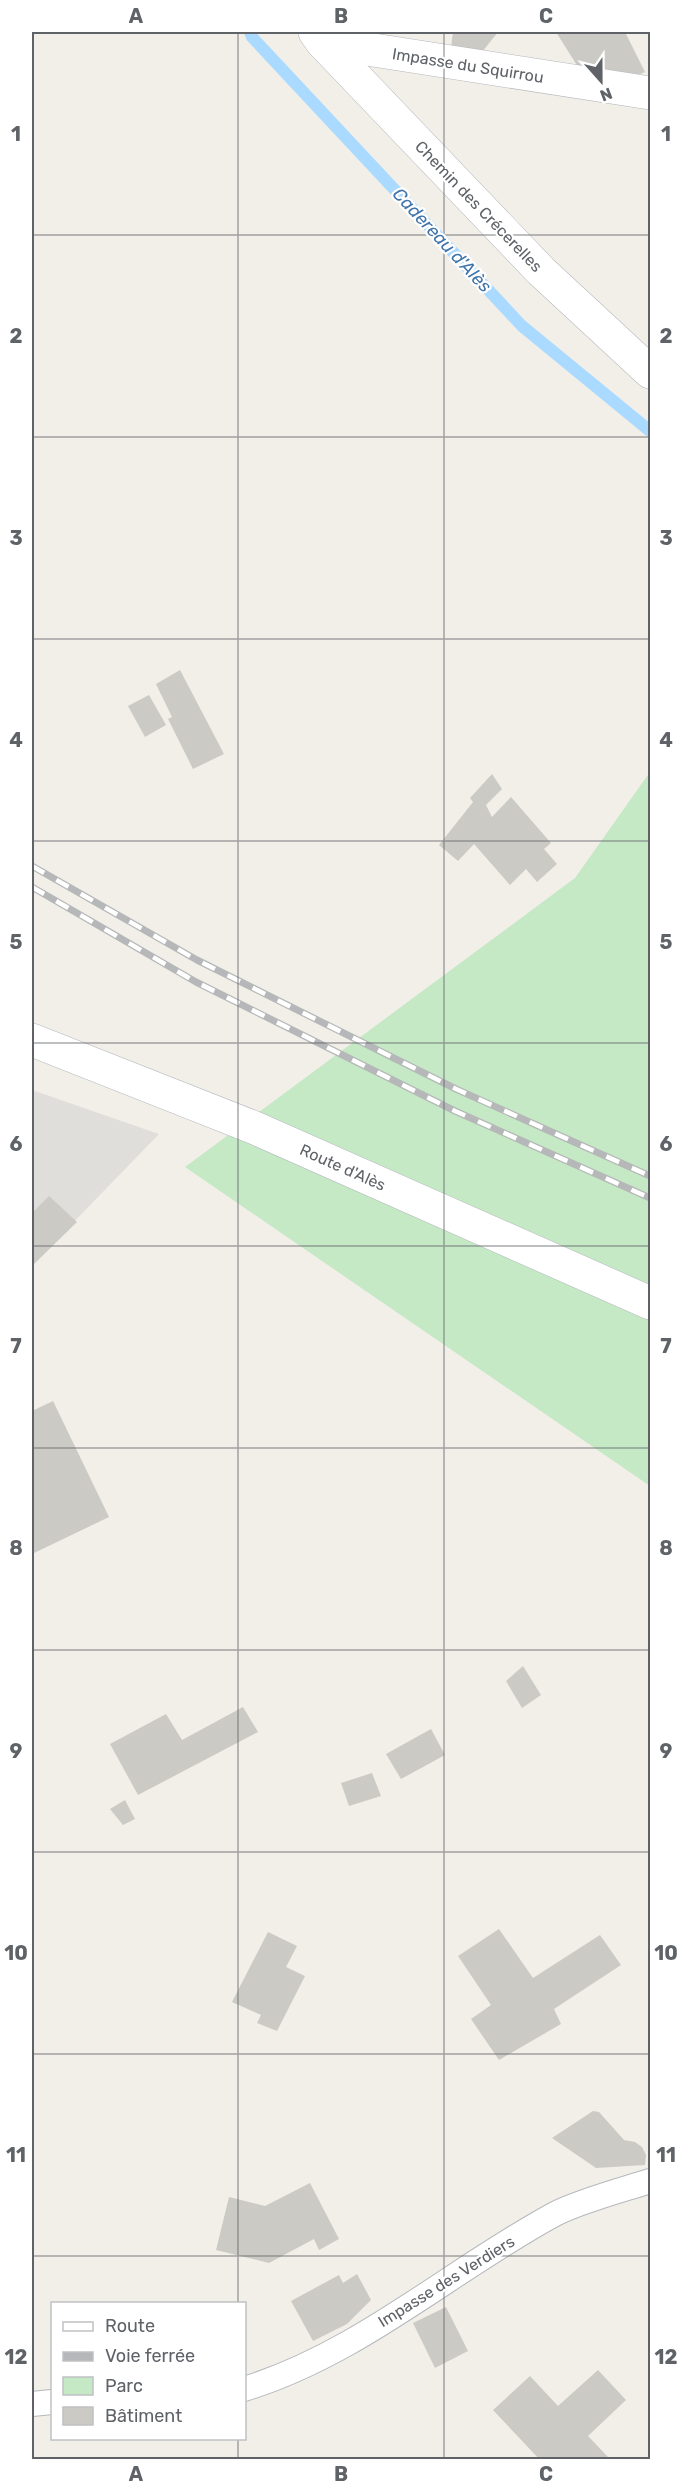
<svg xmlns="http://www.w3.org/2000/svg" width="682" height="2491" font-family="Rubik,sans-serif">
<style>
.industrial{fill:#e0deda}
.green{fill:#c5e8c5}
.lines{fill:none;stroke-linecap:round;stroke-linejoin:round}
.stream{stroke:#aadaff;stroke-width:12}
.building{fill:#cccac5}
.lane-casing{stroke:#b5b8bc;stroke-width:26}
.street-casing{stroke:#b5b8bc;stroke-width:34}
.secondary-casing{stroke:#b6babf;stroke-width:34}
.lane{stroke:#fff;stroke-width:24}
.street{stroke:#fff;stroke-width:33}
.secondary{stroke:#fff;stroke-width:33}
.rail-casing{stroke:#b6b7b8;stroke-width:7}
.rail{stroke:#fff;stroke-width:4.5;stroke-dasharray:14;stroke-linecap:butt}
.grid{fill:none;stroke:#5f6368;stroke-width:1.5;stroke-opacity:0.55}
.labels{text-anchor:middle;stroke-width:4.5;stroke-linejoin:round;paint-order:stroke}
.street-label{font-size:16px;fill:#5f6368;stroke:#fff}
.water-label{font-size:18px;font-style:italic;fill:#4174aa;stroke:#fff}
.neatline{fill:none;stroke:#5f6368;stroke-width:2}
.grid-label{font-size:20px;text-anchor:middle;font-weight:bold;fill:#5f6368}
</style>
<rect width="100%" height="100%" fill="#f1efe8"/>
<path class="industrial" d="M32,1090L159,1134L32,1265Z"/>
<path class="green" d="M650,772V1486L185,1167L575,878Z"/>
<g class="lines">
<path class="stream" d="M250,32L252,37L522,326L650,431"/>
</g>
<g class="building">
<path d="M453,32H498L482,52L451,48Z"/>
<path d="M556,32H625L645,72L617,84L578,67Z"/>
<path d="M180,670L224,754L193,769L168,719L172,717L156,684Z"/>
<path d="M149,695L166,725L145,737L128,706Z"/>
<path d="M492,774L502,789L486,805L492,817L511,797L551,843L544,849L557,864L537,882L526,869L510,885L474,844L458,861L439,845L473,802L470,798Z"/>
<path d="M49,1196L77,1222L32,1266V1213Z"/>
<path d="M53,1401L109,1517L32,1554V1411Z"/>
<path d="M523,1666L541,1695L522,1708L506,1681Z"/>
<path d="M243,1707L258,1732L138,1795L110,1744L166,1714L182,1740Z"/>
<path d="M431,1729L445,1755L401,1779L386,1754Z"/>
<path d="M372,1773L381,1796L349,1806L341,1783Z"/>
<path d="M125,1800L135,1819L123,1825L110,1809Z"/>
<path d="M499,1929L533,1978L600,1935L621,1965L554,2009L561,2024L499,2060L471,2019L491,2005L458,1956Z"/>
<path d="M268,1932L297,1946L286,1967L305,1976L277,2031L257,2023L261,2015L232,2002Z"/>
<path d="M593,2111L599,2112L624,2140L635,2142L642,2147L646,2155L645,2165L596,2168L552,2138Z"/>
<path d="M310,2183L339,2239L319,2250L314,2239L269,2263L216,2250L229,2197L265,2206Z"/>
<path d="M357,2274L371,2300L347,2324L313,2341L291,2301L339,2275L343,2283Z"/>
<path d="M446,2307L468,2351L435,2368L413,2323Z"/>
<path d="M598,2370L626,2400L588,2436L608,2457L606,2460H540L493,2410L530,2376L558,2406Z"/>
</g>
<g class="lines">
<defs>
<g id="lane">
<path d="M244,2389C359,2354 451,2270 555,2214C580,2201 622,2190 650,2181"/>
<path d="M32,2404L52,2402"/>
</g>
<g id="street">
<path d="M315,32L322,42L541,271L650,372"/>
<path d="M322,42L650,93"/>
</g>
<path id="secondary" d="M32,1040L255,1128L650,1303"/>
</defs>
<use href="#lane" class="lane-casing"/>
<use href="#street" class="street-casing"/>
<use href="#secondary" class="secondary-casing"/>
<use href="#lane" class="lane"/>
<use href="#street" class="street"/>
<use href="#secondary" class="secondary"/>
<defs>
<g id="rail">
<path d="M32,866L197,960L456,1089L650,1176"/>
<path d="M32,887L196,982L455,1111L650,1198"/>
</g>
</defs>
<use href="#rail" class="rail-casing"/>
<use href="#rail" class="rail"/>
</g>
<path class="grid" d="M238,32V2304M444,32V2460M32,235H650M32,437H650M32,639H650M32,841H650M32,1043H650M32,1246H650M32,1448H650M32,1650H650M32,1852H650M32,2054H650M32,2256H650M238,2438V2460"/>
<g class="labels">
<g class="street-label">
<text transform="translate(468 65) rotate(9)" y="6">Impasse du Squirrou</text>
<text transform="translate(479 206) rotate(46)" y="6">Chemin des Crécerelles</text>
<text transform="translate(343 1167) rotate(24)" y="6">Route d'Alès</text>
<text transform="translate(446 2281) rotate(-32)" y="6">Impasse des Verdiers</text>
</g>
<g class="water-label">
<text transform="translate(442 240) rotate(47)" y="6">Cadereau d'Alès</text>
</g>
</g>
<rect width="682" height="2491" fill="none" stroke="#ffffff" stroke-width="66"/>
<rect x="51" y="2302" width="195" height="138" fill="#ffffff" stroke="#bfc1c3" stroke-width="1.5"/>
<rect x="63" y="2322" width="30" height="9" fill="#ffffff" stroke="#bfc1c3" stroke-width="1.5"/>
<text x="105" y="2332" font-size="18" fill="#5f6368">Route</text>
<rect x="63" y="2352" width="30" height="9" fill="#b6b7b8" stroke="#bfc1c3" stroke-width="1.5"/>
<text x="105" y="2362" font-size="18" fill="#5f6368">Voie ferrée</text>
<rect x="63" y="2377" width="30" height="18" fill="#c5e8c5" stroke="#bfc1c3" stroke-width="1.5"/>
<text x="105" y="2392" font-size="18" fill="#5f6368">Parc</text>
<rect x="63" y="2407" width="30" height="18" fill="#cccac5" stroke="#bfc1c3" stroke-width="1.5"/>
<text x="105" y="2422" font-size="18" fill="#5f6368">Bâtiment</text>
<g transform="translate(601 81) rotate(159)" stroke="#ffffff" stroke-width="4.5" paint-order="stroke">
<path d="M0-4.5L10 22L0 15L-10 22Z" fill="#5f6368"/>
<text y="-9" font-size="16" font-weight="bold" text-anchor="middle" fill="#5f6368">N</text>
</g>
<rect x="33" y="33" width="616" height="2425" class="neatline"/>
<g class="grid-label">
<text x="136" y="23">A</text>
<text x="341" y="23">B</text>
<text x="546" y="23">C</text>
<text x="16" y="141">1</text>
<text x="666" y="141">1</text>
<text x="16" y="343">2</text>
<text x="666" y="343">2</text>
<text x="16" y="545">3</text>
<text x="666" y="545">3</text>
<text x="16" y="747">4</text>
<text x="666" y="747">4</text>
<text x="16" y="949">5</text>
<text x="666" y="949">5</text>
<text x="16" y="1151">6</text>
<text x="666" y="1151">6</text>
<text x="16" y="1353">7</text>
<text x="666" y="1353">7</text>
<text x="16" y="1555">8</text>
<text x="666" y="1555">8</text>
<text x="16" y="1758">9</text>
<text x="666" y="1758">9</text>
<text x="16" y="1960">10</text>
<text x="666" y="1960">10</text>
<text x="16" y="2162">11</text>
<text x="666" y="2162">11</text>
<text x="16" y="2364">12</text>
<text x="666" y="2364">12</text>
<text x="136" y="2481">A</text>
<text x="341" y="2481">B</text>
<text x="546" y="2481">C</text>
</g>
</svg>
